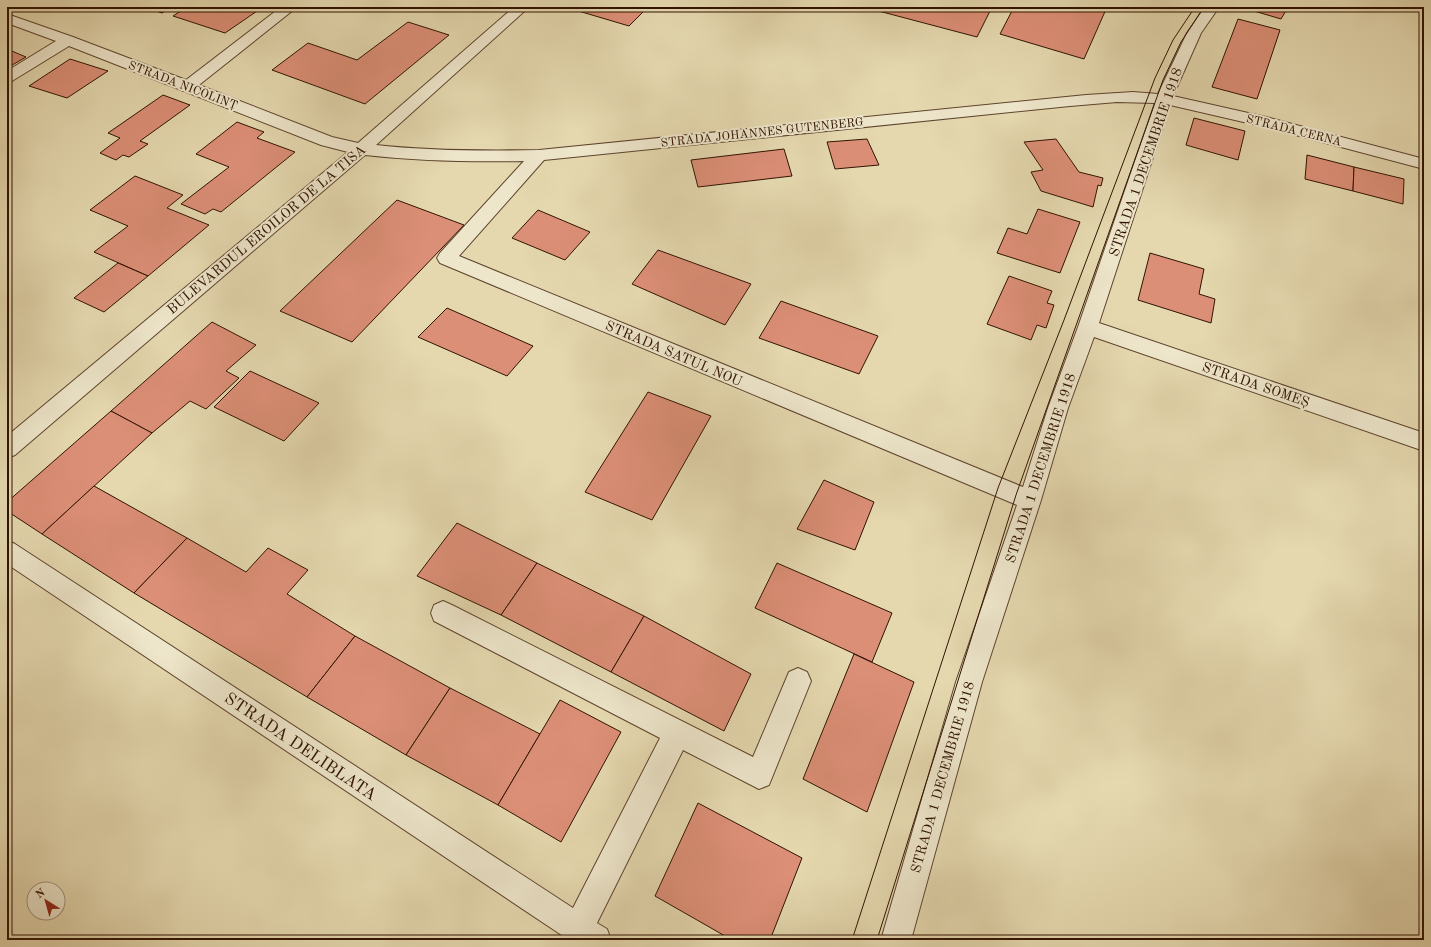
<svg xmlns="http://www.w3.org/2000/svg" width="1431" height="947" font-family="'Old Standard TT',serif">
<style>
.building{fill:#dc8f77;stroke:#301301}
.lines{fill:none;stroke-linecap:round;stroke-linejoin:round}
.minor-casing{stroke:#5d442c;stroke-width:2}
.minor{fill:#eee6cb;fill-rule:evenodd}
.tram{stroke:#301301;stroke-width:1}
.labels{text-anchor:middle;stroke-width:4;stroke-linejoin:round;paint-order:stroke}
.far-street-label{font-size:12px;fill:#301301;stroke:#eee6cb}
.street-label{font-size:14px;fill:#301301;stroke:#eee6cb}
.near-street-label{font-size:17px;fill:#301301;stroke:#eee6cb}
</style>
<rect width="100%" height="100%" fill="#e5d8af"/>
<filter id="stains"><feTurbulence type="fractalNoise" baseFrequency=".005" numOctaves="4"/><feColorMatrix values="0 0 0 0 .2 0 0 0 0 .09 0 0 0 0 .02 0 0 0 .5 -.17"/></filter>
<radialGradient id="worn" r=".72"><stop offset=".6" stop-color="#630" stop-opacity="0"/><stop offset="1" stop-color="#630" stop-opacity=".3"/></radialGradient>
<g class="building">
<path d="M144,7H171L162,13Z"/>
<path d="M187,7H263L225,33L173,16Z"/>
<path d="M565,7H639L646,9L629,26Z"/>
<path d="M872,7H992L977,37L871,9Z"/>
<path d="M1014,7H1107L1084,59L1000,34Z"/>
<path d="M1288,7L1281,19L1244,8L1245,7Z"/>
<path d="M1238,19L1280,30L1257,99L1212,87Z"/>
<path d="M408,22L449,35L365,104L272,70L308,43L357,60Z"/>
<path d="M7,49L26,57L7,68Z"/>
<path d="M70,59L108,71L67,98L29,86Z"/>
<path d="M163,95L190,105L140,141L148,144L129,157L123,155L116,160L100,153L120,138L108,133Z"/>
<path d="M1194,118L1245,131L1238,160L1186,145Z"/>
<path d="M237,122L264,132L257,138L295,152L221,212L213,209L205,214L181,204L229,167L196,154Z"/>
<path d="M867,139L879,165L835,169L827,142Z"/>
<path d="M1056,139L1079,172L1103,178L1101,186L1098,185L1093,207L1041,191L1031,172L1043,170L1024,142Z"/>
<path d="M784,149L792,176L698,187L691,160Z"/>
<path d="M1307,155L1354,167L1353,191L1305,179Z"/>
<path d="M1354,167L1404,179L1403,204L1353,191Z"/>
<path d="M135,176L183,195L167,208L209,225L148,276L94,252L128,226L90,210Z"/>
<path d="M397,200L464,225L352,342L280,311Z"/>
<path d="M1038,209L1080,222L1060,273L997,253L1008,228L1027,234Z"/>
<path d="M538,210L590,232L565,260L512,238Z"/>
<path d="M658,250L751,284L725,325L632,284Z"/>
<path d="M1150,253L1204,269L1199,294L1215,299L1211,323L1138,300Z"/>
<path d="M118,263L148,276L104,312L74,298Z"/>
<path d="M1009,276L1052,291L1047,303L1054,305L1046,328L1037,325L1031,340L987,324Z"/>
<path d="M781,301L878,336L859,374L759,338Z"/>
<path d="M447,308L533,346L507,376L418,337Z"/>
<path d="M212,322L256,345L226,371L239,378L206,409L190,401L152,433L111,411Z"/>
<path d="M250,371L319,403L284,441L214,407Z"/>
<path d="M648,392L711,416L652,520L585,492Z"/>
<path d="M111,411L152,433L42,534L7,511V502Z"/>
<path d="M824,480L874,502L855,550L797,529Z"/>
<path d="M94,486L187,538L134,593L42,534Z"/>
<path d="M457,523L537,563L501,615L417,576Z"/>
<path d="M187,538L246,572L268,548L308,570L287,594L355,636L307,697L134,593Z"/>
<path d="M537,563L644,616L611,672L501,615Z"/>
<path d="M777,563L892,613L872,662L755,608Z"/>
<path d="M644,616L751,674L724,731L611,672Z"/>
<path d="M355,636L450,688L406,755L307,697Z"/>
<path d="M854,654L914,682L867,812L803,779Z"/>
<path d="M450,688L540,734L498,805L406,755Z"/>
<path d="M560,700L621,732L561,842L498,805Z"/>
<path d="M698,803L802,858L770,940H732L655,896Z"/>
</g>
<g class="lines">
<defs>
<g id="minor">
<path d="M281,7H297L199,85L332,137L358,143L514,7H529L376,145C430,151 485,151 539,150L1086,95L1133,92L1158,94L1187,33L1205,7H1219L1201,33L1173,96L1266,117L1424,159V169L1265,127L1170,105L1099,323L1424,433V451L1094,337L1068,408L1041,500L982,682L911,940H881L956,682L1017,505L440,263L437,258L440,253L524,161C471,162 418,161 365,155L15,455L7,458V436L348,152L321,145L69,46L12,81L7,83V71L56,41L7,23V14L73,37L186,80ZM1117,102L1155,103L1078,327L1048,408L1023,487L459,256L544,160L1070,106Z"/>
<path d="M7,540L15,544L573,908L660,738L434,621L431,613L434,605L443,601L452,605L753,757L789,672L798,668L807,672L811,681L769,785L759,789L683,750L597,923L607,929L611,940H569L7,564Z"/>
</g>
</defs>
<use href="#minor" class="minor-casing"/>
<use href="#minor" class="minor"/>
<g class="tram">
<path d="M852,940L998,488L1064,320L1155,78L1173,40L1195,7"/>
<path d="M877,940L1016,495L1163,80L1181,42L1204,7"/>
</g>
</g>
<g class="labels">
<g class="far-street-label">
<text transform="translate(183 85) rotate(21)" y="4">STRADA NICOLINȚ</text>
<text transform="translate(1294 130) rotate(14)" y="4">STRADA CERNA</text>
<text transform="translate(762 132) rotate(-6)" y="4">STRADA JOHANNES GUTENBERG</text>
</g>
<g class="street-label">
<text transform="translate(1145 162) rotate(-71)" y="5">STRADA 1 DECEMBRIE 1918</text>
<text transform="translate(266 229) rotate(-40)" y="5">BULEVARDUL EROILOR DE LA TISA</text>
<text transform="translate(674 353) rotate(23)" y="5">STRADA SATUL NOU</text>
<text transform="translate(1256 384) rotate(19)" y="5">STRADA SOMEȘ</text>
<text transform="translate(1040 468) rotate(-72)" y="5">STRADA 1 DECEMBRIE 1918</text>
<text transform="translate(942 777) rotate(-74)" y="5">STRADA 1 DECEMBRIE 1918</text>
</g>
<g class="near-street-label">
<text transform="translate(301 746) rotate(34)" y="6">STRADA DELIBLATA</text>
</g>
</g>
<rect width="1431" height="947" fill="none" stroke="#e5d8af" stroke-width="24"/>
<rect x="8" y="8" width="1415" height="931" fill="none" stroke="#301301" stroke-width="2"/>
<rect x="12" y="12" width="1407" height="923" fill="none" stroke="#301301"/>
<g transform="translate(46 901) rotate(323)"><circle r="19" fill="#eee6cb" stroke="#a2927a"/>
<path d="M0-3L7 15L0 10L-7 15Z" fill="#8f2418"/>
<text y="-6" font-size="11" font-weight="bold" text-anchor="middle" fill="#301301">N</text>
</g>
<rect width="100%" height="100%" filter="url(#stains)"/>
<rect width="100%" height="100%" fill="url(#worn)"/>
</svg>
